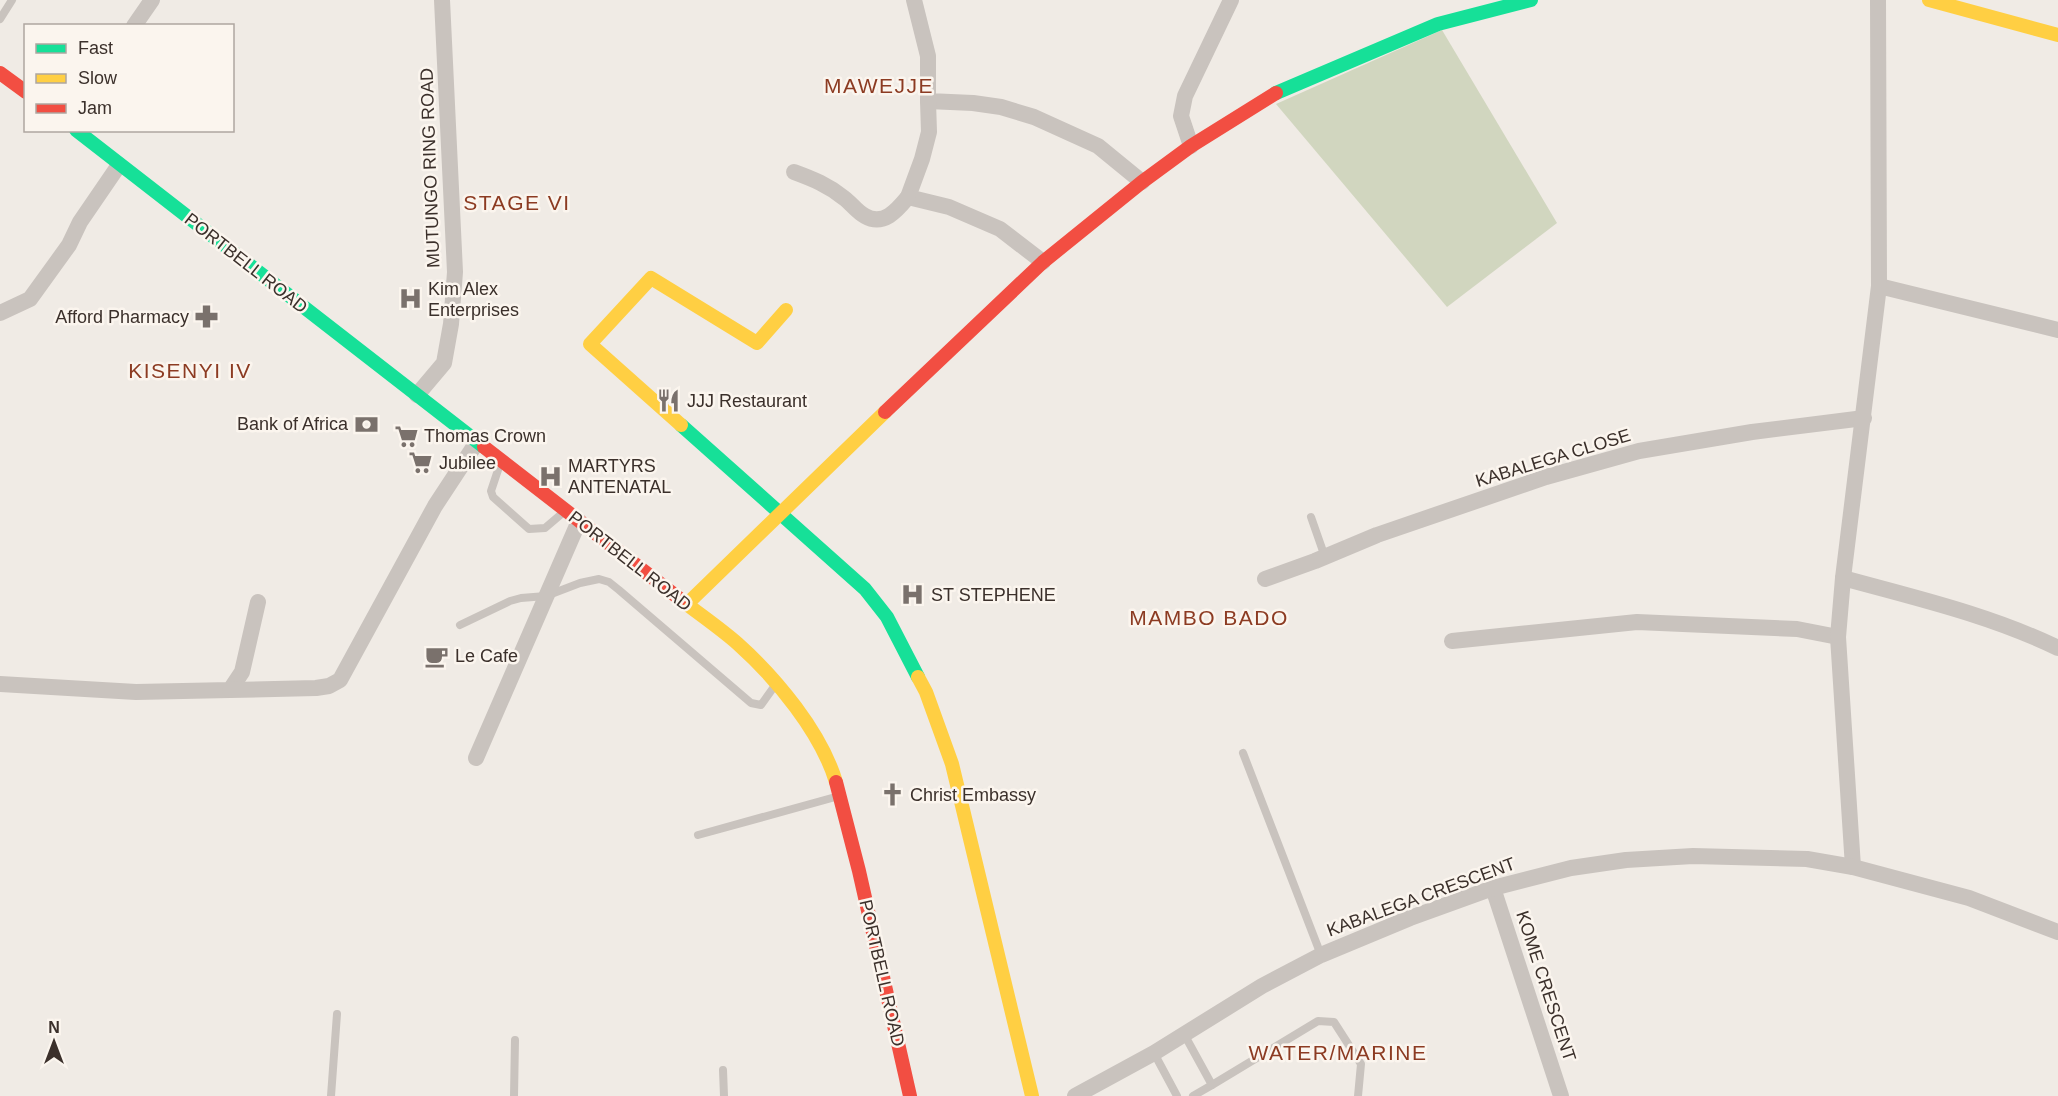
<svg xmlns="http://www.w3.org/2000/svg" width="2058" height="1096" font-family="Helvetica,sans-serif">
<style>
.green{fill:#d1d6bf}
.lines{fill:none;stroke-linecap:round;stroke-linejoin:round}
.lane{stroke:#c9c3be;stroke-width:8}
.street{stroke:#c9c3be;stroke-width:16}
.fast{stroke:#16e098;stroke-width:14}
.slow{stroke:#ffcf43;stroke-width:14}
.jam{stroke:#f24e42;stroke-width:14}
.labels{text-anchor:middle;stroke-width:5;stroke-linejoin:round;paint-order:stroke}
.street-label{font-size:18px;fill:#3b302b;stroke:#fbf5ee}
.poi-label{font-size:18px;fill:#3b302b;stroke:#fbf5ee;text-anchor:start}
.quarter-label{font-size:21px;letter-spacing:1.5px;fill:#8c3b22;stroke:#fbf5ee}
</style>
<rect width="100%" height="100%" fill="#f0ebe5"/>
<path class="green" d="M1442,30L1557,223L1447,307L1276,104Z"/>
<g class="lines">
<g class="lane">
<path d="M0,19L12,0"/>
<path d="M501,461L491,491L493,497L529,529L545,528L565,511"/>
<path d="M1311,517L1325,557"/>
<path d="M460,625L510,601L521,598L546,596L580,583L599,579L609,582L619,590L751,703L761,705L776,684"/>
<path d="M1243,753L1321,955"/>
<path d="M698,835L839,796"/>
<path d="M1184,1034L1212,1085L1318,1021L1334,1022L1361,1064L1358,1096"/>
<path d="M1154,1053L1177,1096"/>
<path d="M723,1070L724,1096"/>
<path d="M331,1096L337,1014"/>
<path d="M514,1096L515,1040"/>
<path d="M1193,1096L1212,1085"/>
</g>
<g class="street">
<path d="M914,0L928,56V101L973,103L1001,107L1034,117L1098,146L1142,182"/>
<path d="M134,26L152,0"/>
<path d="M928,101L929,132L922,159L908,197L949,207L1000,229L1043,262"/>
<path d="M1191,146L1181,116L1185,96L1231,0"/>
<path d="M794,172C813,179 828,185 844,198C851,203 857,212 865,216C884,227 898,209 908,197"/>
<path d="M1879,286L2058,330"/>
<path d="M0,313L30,299L69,245L80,222L119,165"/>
<path d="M417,395L444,363L451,324L455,272L442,0"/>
<path d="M1843,578C1916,598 1990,615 2058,648"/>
<path d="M1265,579L1315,561L1377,535L1546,477L1639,451L1752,432L1864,418"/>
<path d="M1452,641L1637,622L1797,629L1838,637"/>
<path d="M0,684L136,692L230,690L242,672L258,602"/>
<path d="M230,690L316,688L329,686L340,680L435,506L477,442"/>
<path d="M476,758L579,521"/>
<path d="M1853,867L1838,637L1843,578L1879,286L1878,0"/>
<path d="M1493,888L1561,1096"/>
<path d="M1075,1096L1154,1053L1262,986L1321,955L1410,918L1493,888L1571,868L1626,860L1693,856L1807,859L1853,867L1969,898L2058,932"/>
</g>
<g class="fast">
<path d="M1276,93L1438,24L1531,0"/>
<path d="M76,130L484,447"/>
<path d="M681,425L865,589L887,617L918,677"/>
</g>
<g class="slow">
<path d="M1929,0L2058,35"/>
<path d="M681,425L590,344L651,278L757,343L786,310"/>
<path d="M680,599C699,614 720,628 738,644C776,678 821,732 836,782"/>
<path d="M687,604L885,412"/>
<path d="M918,677L926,692L952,764L1032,1096"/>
</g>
<g class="jam">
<path d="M0,73L26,92"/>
<path d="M885,412L1043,262L1142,182L1191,146L1276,93"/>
<path d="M484,447L680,599"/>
<path d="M836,782L859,871L910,1096"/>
</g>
</g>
<defs>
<symbol id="hospital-bare" viewBox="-9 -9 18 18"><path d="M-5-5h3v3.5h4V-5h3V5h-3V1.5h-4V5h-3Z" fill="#7a716c" stroke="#fbf5ee" stroke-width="2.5" paint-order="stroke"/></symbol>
<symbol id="pharmacy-bare" viewBox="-9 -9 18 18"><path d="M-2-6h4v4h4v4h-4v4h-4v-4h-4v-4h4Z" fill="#7a716c" stroke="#fbf5ee" stroke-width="2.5" paint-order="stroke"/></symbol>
<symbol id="restaurant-bare" viewBox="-9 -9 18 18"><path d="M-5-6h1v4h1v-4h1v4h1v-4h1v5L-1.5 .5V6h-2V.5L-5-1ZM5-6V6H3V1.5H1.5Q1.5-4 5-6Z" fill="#7a716c" stroke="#fbf5ee" stroke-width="2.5" paint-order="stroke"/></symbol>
<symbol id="bank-bare" viewBox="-9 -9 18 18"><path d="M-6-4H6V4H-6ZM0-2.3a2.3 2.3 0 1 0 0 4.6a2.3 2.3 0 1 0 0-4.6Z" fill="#7a716c" stroke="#fbf5ee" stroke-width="2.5" paint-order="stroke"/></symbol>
<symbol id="supermarket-bare" viewBox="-9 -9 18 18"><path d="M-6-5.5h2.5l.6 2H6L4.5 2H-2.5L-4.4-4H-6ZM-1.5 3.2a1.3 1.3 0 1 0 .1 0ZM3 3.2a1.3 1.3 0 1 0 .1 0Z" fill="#7a716c" stroke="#fbf5ee" stroke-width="2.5" paint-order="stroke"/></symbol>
<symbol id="cafe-bare" viewBox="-9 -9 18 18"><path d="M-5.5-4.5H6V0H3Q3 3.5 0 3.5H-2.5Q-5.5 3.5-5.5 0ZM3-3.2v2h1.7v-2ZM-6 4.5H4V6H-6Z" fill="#7a716c" stroke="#fbf5ee" stroke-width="2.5" paint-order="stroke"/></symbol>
<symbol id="church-bare" viewBox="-9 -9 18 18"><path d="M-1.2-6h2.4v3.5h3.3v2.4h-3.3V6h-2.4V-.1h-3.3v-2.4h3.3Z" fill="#7a716c" stroke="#fbf5ee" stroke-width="2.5" paint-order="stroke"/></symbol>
</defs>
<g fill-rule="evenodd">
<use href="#hospital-bare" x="394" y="282" width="33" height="33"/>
<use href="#pharmacy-bare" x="190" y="300" width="33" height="33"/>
<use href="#restaurant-bare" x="652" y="384" width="33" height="33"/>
<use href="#bank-bare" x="350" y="408" width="33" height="33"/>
<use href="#supermarket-bare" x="390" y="420" width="33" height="33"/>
<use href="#supermarket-bare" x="404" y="446" width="33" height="33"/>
<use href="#hospital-bare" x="534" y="460" width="33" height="33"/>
<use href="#hospital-bare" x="896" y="578" width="33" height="33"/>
<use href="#cafe-bare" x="420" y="640" width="33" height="33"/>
<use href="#church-bare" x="876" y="778" width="33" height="33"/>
</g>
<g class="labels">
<g class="street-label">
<text transform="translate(430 168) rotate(-92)" y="6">MUTUNGO RING ROAD</text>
<text transform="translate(246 263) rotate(38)" y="6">PORTBELL ROAD</text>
<text transform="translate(1553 458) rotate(-17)" y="6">KABALEGA CLOSE</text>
<text transform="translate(630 561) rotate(38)" y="6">PORTBELL ROAD</text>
<text transform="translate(1421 897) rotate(-20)" y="6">KABALEGA CRESCENT</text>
<text transform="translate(882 973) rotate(77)" y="6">PORTBELL ROAD</text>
<text transform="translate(1546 986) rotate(72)" y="6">KOME CRESCENT</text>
</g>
<g class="poi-label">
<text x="428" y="295">Kim Alex<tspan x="428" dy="21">Enterprises</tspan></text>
<text x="189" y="323" text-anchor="end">Afford Pharmacy</text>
<text x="687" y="407">JJJ Restaurant</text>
<text x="348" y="430" text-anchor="end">Bank of Africa</text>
<text x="424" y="442">Thomas Crown</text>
<text x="439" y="469">Jubilee</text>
<text x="568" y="472">MARTYRS<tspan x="568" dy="21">ANTENATAL</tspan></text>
<text x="931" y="601">ST STEPHENE</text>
<text x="455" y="662">Le Cafe</text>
<text x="910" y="801">Christ Embassy</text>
</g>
<g class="quarter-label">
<text x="879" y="93">MAWEJJE</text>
<text x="517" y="210">STAGE VI</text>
<text x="190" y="378">KISENYI IV</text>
<text x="1209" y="625">MAMBO BADO</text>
<text x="1338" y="1060">WATER/MARINE</text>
</g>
</g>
<rect x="24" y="24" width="210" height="108" fill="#fbf5ee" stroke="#aea6a0" stroke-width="1.5"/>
<rect x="36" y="44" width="30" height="9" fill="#16e098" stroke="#aea6a0" stroke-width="1.5"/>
<text x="78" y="54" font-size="18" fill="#3b302b">Fast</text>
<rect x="36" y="74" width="30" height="9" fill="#ffcf43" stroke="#aea6a0" stroke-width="1.5"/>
<text x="78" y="84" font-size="18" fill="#3b302b">Slow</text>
<rect x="36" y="104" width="30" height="9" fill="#f24e42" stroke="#aea6a0" stroke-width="1.5"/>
<text x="78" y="114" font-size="18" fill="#3b302b">Jam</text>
<g transform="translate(54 1042)" stroke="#fbf5ee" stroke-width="4.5" paint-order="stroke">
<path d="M0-4.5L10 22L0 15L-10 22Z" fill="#3b302b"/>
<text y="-9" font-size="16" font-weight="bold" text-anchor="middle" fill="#3b302b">N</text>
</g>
</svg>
